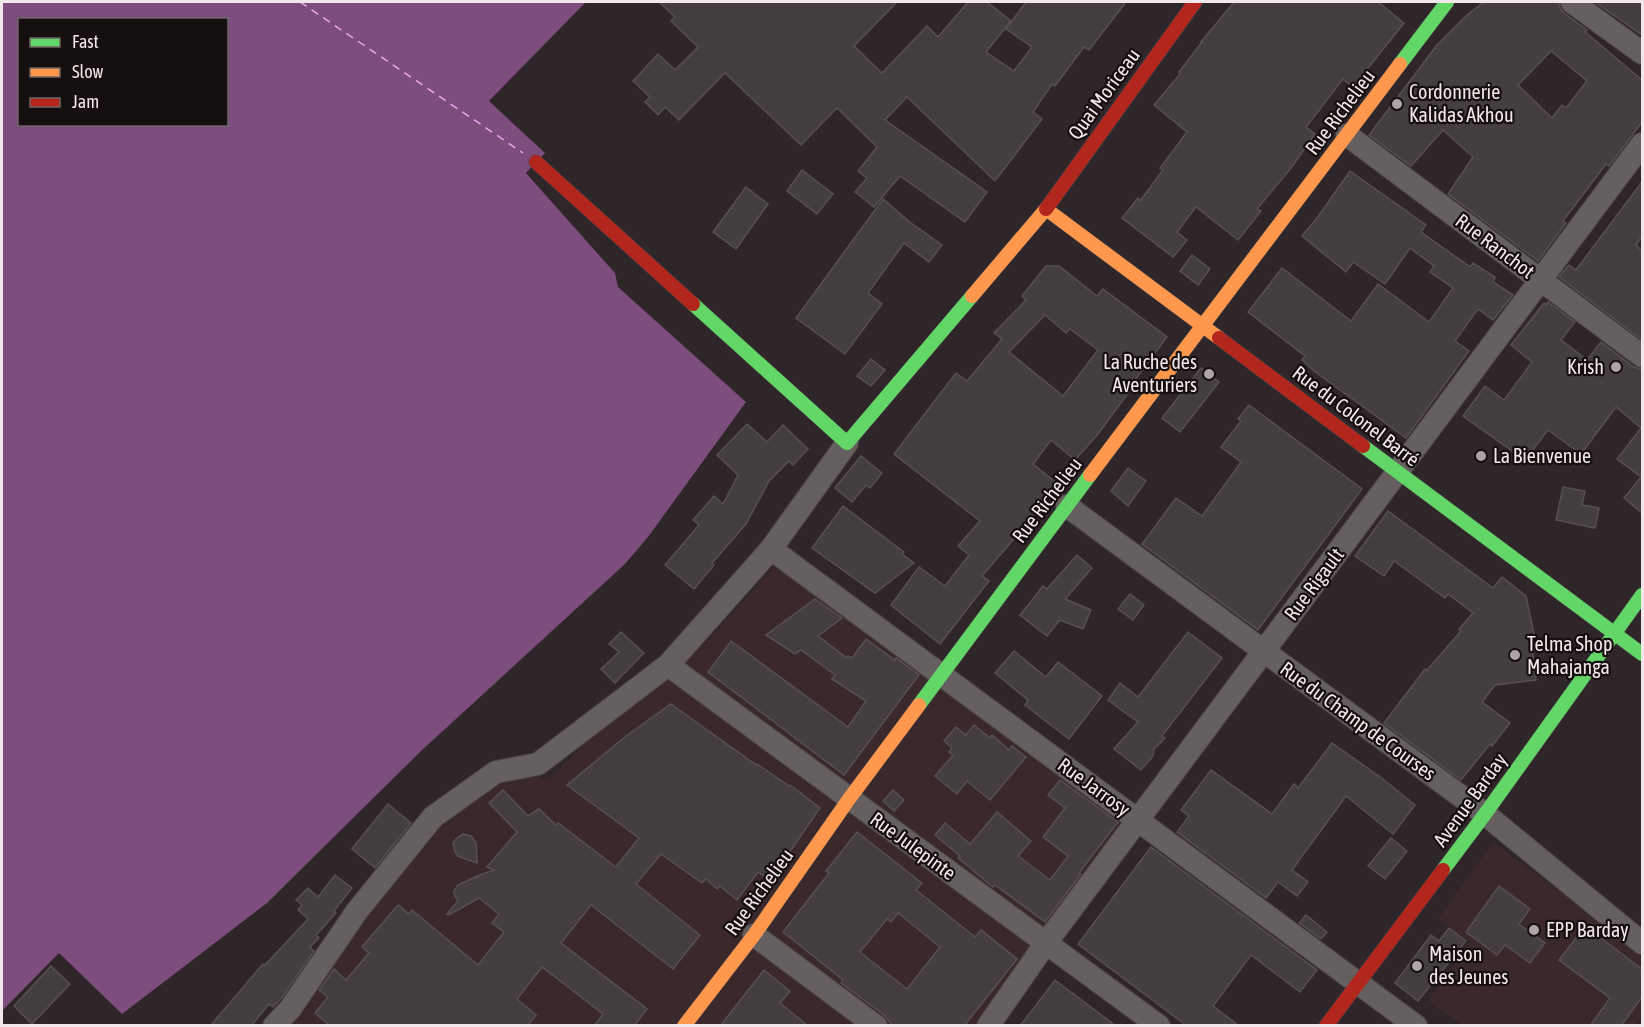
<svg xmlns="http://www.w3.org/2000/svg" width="1644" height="1027" font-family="'Asap Condensed',sans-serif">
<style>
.built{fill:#3b282b}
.water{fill:#7d4d7d;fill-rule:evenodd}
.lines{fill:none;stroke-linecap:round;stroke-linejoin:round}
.ferry{stroke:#eea3ee;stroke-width:1.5;stroke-dasharray:8 6;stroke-linecap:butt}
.building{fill:#443e40;stroke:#575052;stroke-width:1.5;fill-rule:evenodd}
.street-casing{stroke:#4a4344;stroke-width:24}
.fast-casing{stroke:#4a4344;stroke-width:15}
.slow-casing{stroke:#4a4344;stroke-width:15}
.jam-casing{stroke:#4a4344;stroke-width:15}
.street{stroke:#655f5f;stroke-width:22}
.fast{stroke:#63d668;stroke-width:14}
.slow{stroke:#ff974d;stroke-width:14}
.jam{stroke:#b3261e;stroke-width:14}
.poi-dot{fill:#ada4a5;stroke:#150f0f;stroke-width:2}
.labels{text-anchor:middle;stroke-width:4.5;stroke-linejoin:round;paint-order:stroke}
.poi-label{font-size:20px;fill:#f2e8e9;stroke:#150f0f;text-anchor:start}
.street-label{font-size:20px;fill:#f2e8e9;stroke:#150f0f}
</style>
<rect width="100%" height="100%" fill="#2e2628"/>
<g class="built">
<path d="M779,561L1138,807L974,1025L286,1026L416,846L509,772L549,779L605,722L709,640Z"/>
<path d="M1493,842L1642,952V1016L1636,1025H1462L1428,1001L1470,942L1438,919Z"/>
</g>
<path class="water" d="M2,2H586L489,101L545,153L526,173L615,273L618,287L746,402L648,537L625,564L421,751L267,903L122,1014L59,953L2,1011ZM20,20H226V124H20Z"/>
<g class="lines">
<path class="ferry" d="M300,2L523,153"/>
</g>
<g class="building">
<path d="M659,2H897L854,46L882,73L927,26L938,37L968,2H987L1011,21L986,52L1014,71L1032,47L1006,29L1026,2H1126L1089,50L1084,47L1055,86L1052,84L1033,112L1042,119L995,181L907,97L885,120L987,192L965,222L900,176L874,207L855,192L867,178L858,171L877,147L837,108L801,145L725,73L679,120L665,107L658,115L645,102L650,97L633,81L658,54L675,70L698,47L671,21L675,17Z"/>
<path d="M1234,2H1378L1404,23L1353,87L1343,79L1306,127L1315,134L1291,168L1257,209L1261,211L1238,240L1196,207L1177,232L1187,240L1173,257L1122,218L1138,198L1140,201L1163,170L1160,168L1187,132L1154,105L1180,74L1179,72L1202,42H1201Z"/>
<path d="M1484,2H1559L1560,8L1564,13L1587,30L1585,32L1642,80V122L1609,166L1606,164L1563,221L1566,223L1538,261L1448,194L1473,157L1443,130L1411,166L1369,135L1437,45L1467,15ZM1551,51L1587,81L1566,108L1562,105L1552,118L1518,85Z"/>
<path d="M1595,2H1642V35Z"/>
<path d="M802,170L833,194L817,214L787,191Z"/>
<path d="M1350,171L1426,225L1421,232L1470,267L1473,263L1495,277L1493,282L1513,295L1493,320L1478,309L1455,341L1469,351L1406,438L1314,371L1302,360L1305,356L1248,312L1282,268L1351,321L1378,284L1429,322L1453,288L1430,272L1434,266L1410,248L1385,284L1353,262L1346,272L1302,236L1317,218Z"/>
<path d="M1642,182V236L1636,245L1642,251V340L1559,277L1569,265L1576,270Z"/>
<path d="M746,187L768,204L736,249L713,232Z"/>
<path d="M883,199L911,223L942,245L929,262L904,243L868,293L882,304L845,354L796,318Z"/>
<path d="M1192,255L1210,269L1198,285L1180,271Z"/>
<path d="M1046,266H1059L1097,296L1103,289L1167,337L1135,380L1137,381L1098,434L1075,460L1051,440L1033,464L1058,484L1024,527L982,576L989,581L940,644L891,605L919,567L945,586L969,555L958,546L980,521L894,454L956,373L967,381L1002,339L994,333L1026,300L1022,296ZM1045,315L1066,333L1070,329L1098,350L1063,396L1009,352Z"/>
<path d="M1548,302L1575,322L1561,340L1587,360L1601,342L1634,367L1642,369V513L1624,498L1641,477L1617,459L1641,428L1616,407L1581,454L1548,430L1525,460L1463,416L1485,386L1504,400L1532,362L1511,345L1544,303L1546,305Z"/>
<path d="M871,359L885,370L871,386L857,376Z"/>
<path d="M1201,368L1219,382L1180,432L1162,418Z"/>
<path d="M1249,405L1362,489L1258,630L1142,544L1176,498L1202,516L1241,462L1221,447L1241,421L1238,419Z"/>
<path d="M747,424L767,442L783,425L808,449L793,465L789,461L769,481L746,524L712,563L714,565L694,589L665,565L699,525L693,520L714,496L723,504L738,475L717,455Z"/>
<path d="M861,456L882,473L870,488L866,485L852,502L835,488Z"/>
<path d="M1128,468L1146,481L1128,506L1111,491Z"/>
<path d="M1563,487L1585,491L1582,505L1599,508L1595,528L1556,520Z"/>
<path d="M843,506L904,552L902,554L914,563L875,593L812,548Z"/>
<path d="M1388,511L1493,588L1502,577L1526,596L1535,639L1531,640L1536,680L1495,685L1482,702L1510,723L1492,746L1490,744L1461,780L1384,723L1425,669L1427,670L1461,631L1459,629L1473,613L1448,594L1445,598L1394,561L1384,576L1355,556Z"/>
<path d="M1077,555L1092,568L1065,599L1091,610L1083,629L1060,620L1047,636L1020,615L1043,586L1047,589Z"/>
<path d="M1130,594L1144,605L1133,620L1118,609Z"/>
<path d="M815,599L842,618L818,636L847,658L848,656L852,658L866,639L895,660L896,658L919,675L844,775L708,672L731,641L848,727L866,701L832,679L835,675L801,650L795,654L766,635Z"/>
<path d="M621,632L644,653L615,683L601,669L619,652L609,644Z"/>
<path d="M1188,632L1222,658L1162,736L1165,738L1154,749L1153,756L1141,770L1114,749L1138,722L1108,700L1120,683L1138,697Z"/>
<path d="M1014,651L1046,677L1058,662L1102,696L1069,739L1025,705L1028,700L995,673Z"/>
<path d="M671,704L756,765L757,764L789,786L790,785L820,808L770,881L758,872L737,900L720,886L717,889L706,879L702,883L661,854L636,884L700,935L673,969L591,905L561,943L647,1009L634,1026H594L603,1014L542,967L517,999L536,1015L527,1026H330L315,1013L328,997L319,990L334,969L346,980L369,953L362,947L398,905L409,914L412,910L478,965L504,932L492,923L499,914L479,898L449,915L447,914L458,901L454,894V891L458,885L477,876V878L480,875L494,870L487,867L517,832L489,803L503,790L528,816L539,809L556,825L558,823L616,867L639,838L567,785L626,736Z"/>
<path d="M974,725L990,738L992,735L1009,750L1012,746L1026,757L990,800L967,781L957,794L935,776L953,755L949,752L952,748L944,741L956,727L966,735Z"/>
<path d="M1332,743L1383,779L1415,805L1393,834L1346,796L1292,870L1308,882L1297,896L1278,882L1266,898L1177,832L1189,816L1181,810L1211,770L1272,814L1294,784L1298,788Z"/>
<path d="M1060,780L1118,822L1079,873L1081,874L1045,922L995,885L993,887L958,858L960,856L935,835L945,823L970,844L997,812L1031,841L1018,856L1050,880L1068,856L1043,837L1065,808L1048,795Z"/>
<path d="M893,790L904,800L894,811L883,801Z"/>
<path d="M388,804L411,823L375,868L352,849Z"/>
<path d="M857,832L922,883L916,890L975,937L981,930L1017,959L964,1026H893L884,1015L841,983L843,980L783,932L829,873L826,871ZM898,913L940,947L907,989L860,952L887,919L891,922Z"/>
<path d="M463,834L471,836L476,843L477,863L458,856L455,852L453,843L456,839Z"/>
<path d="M1391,838L1407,851L1385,879L1368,866Z"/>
<path d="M1151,847L1317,970L1300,992L1251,955L1213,1006L1239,1026H1187L1078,944Z"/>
<path d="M335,875L352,888L334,911L336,913L316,935L319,938L310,947L314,951L283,996L273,1007L269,1004L251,1026H210L263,964L265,965L308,919L298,910L302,905L296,900L308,888L318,897Z"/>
<path d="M1499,886L1530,909L1519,924L1545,943L1530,963L1505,945L1497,955L1466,932Z"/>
<path d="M1306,915L1327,932L1321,939L1299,923Z"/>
<path d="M1585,926L1642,969V997L1621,1026H1590L1610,998L1559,960Z"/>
<path d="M1449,928L1466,941L1418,1001L1395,983L1431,935L1439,941Z"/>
<path d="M51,966L70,984L32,1024L14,1006Z"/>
<path d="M764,970L790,991L780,1003L808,1026H720Z"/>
<path d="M1055,980L1116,1026H1020Z"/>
</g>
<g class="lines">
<defs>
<g id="street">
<path d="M1572,2L1642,53"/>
<path d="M1347,135L1642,356"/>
<path d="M1067,506L1485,814L1642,943"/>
<path d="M771,549L1416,1026"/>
<path d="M668,665L1159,1026"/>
<path d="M754,935L876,1026"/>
<path d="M274,1026L290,1009L357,911L433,817L496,772L538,764L668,665L771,549L847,443"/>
<path d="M988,1026L1046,943L1642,144"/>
</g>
<g id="fast">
<path d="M1400,64L1447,2"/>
<path d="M693,304L847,443L972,296"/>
<path d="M1363,446L1642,654"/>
<path d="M919,705L1090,475"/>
<path d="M1443,870L1485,814L1642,595"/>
</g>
<g id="slow">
<path d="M972,296L1046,209L1219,338"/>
<path d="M1090,475L1400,64"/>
<path d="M684,1026L754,935L849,799L919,705"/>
</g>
<g id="jam">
<path d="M536,162L693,304"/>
<path d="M1046,209L1195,2"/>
<path d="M1219,338L1363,446"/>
<path d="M1326,1026L1443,870"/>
</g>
</defs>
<use href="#street" class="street-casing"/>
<use href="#fast" class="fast-casing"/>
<use href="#slow" class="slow-casing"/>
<use href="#jam" class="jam-casing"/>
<use href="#street" class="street"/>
<use href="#fast" class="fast"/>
<use href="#slow" class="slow"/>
<use href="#jam" class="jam"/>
</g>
<g class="poi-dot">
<circle cx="1397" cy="104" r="6"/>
<circle cx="1616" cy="367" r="6"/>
<circle cx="1209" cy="374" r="6"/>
<circle cx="1481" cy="456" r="6"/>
<circle cx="1515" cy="655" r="6"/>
<circle cx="1534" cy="930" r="6"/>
<circle cx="1417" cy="966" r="6"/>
</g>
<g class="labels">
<g class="poi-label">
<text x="1409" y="99">Cordonnerie<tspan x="1409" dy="23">Kalidas Akhou</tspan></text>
<text x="1197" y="369" text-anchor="end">La Ruche des<tspan x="1197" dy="23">Aventuriers</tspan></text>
<text x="1604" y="374" text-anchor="end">Krish</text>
<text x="1493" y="463">La Bienvenue</text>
<text x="1527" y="651">Telma Shop<tspan x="1527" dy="23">Mahajanga</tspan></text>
<text x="1546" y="937">EPP Barday</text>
<text x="1429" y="961">Maison<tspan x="1429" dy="23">des Jeunes</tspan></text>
</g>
<g class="street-label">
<text transform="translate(1104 94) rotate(-54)" y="7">Quai Moriceau</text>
<text transform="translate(1340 112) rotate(-53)" y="7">Rue Richelieu</text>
<text transform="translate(1495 246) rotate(37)" y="7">Rue Ranchot</text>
<text transform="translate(1356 416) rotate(37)" y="7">Rue du Colonel Barré</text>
<text transform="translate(1047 500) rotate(-53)" y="7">Rue Richelieu</text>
<text transform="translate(1314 584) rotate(-53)" y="7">Rue Rigault</text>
<text transform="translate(1358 721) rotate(36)" y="7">Rue du Champ de Courses</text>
<text transform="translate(1094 787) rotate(36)" y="7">Rue Jarrosy</text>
<text transform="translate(1470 800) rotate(-54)" y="7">Avenue Barday</text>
<text transform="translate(913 846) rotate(36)" y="7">Rue Julepinte</text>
<text transform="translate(759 892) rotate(-54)" y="7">Rue Richelieu</text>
</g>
</g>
<rect width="1644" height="1027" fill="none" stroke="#f2e8e9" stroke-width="6"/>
<rect x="18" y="18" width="210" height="108" fill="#150f0f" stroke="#6d6666" stroke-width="1.5"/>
<rect x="30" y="38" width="30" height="9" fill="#63d668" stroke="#6d6666" stroke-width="1.5"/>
<text x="72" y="48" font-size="18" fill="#f2e8e9">Fast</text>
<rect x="30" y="68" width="30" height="9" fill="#ff974d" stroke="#6d6666" stroke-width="1.5"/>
<text x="72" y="78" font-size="18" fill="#f2e8e9">Slow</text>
<rect x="30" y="98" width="30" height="9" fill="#b3261e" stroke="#6d6666" stroke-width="1.5"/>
<text x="72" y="108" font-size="18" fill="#f2e8e9">Jam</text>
</svg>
